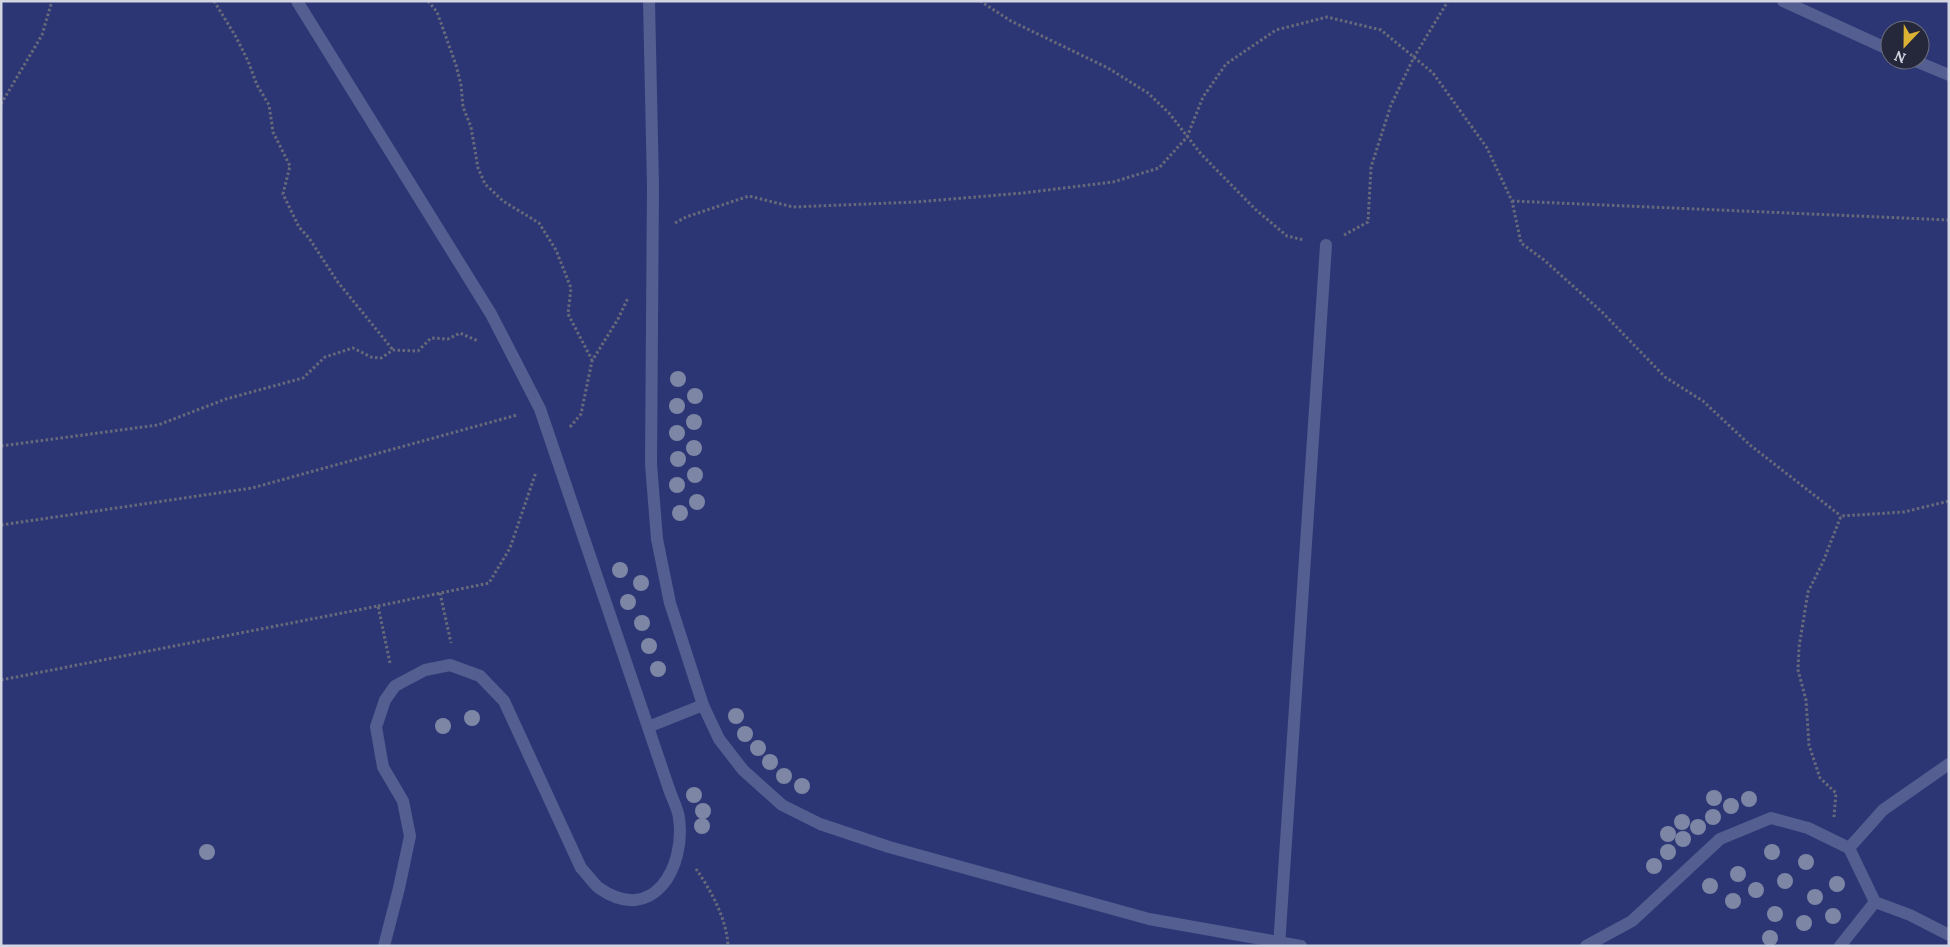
<svg xmlns="http://www.w3.org/2000/svg" width="1950" height="947" font-family="Lora,serif">
<style>
.green{fill:#2d3674;fill-rule:evenodd}
.lines{fill:none;stroke-linecap:round;stroke-linejoin:round}
.path{stroke:#676a7a;stroke-width:3;stroke-dasharray:2.5 2.5;stroke-linecap:butt}
.lane{stroke:#545e90;stroke-width:12}
.street{stroke:#545e90;stroke-width:12}
.tree{fill:#7e86a5}
</style>
<rect width="100%" height="100%" fill="#24283a"/>
<path class="green" d="M1,1H1949V946H1ZM1890,30H1920V60H1890Z"/>
<g class="lines">
<g class="path">
<path d="M214,1L236,37L248,61L257,85L269,105L273,132L290,166L283,194L299,227L309,238L337,281L393,350"/>
<path d="M428,1L437,12L456,65L461,85L463,107L471,127L478,168L485,184L503,201L539,223L556,250L571,288L568,314L592,360"/>
<path d="M980,1L1011,21L1108,68L1148,93L1169,113L1201,154L1255,209L1287,236L1304,240"/>
<path d="M1,104L42,35L52,1"/>
<path d="M1512,201L1949,220"/>
<path d="M675,223L686,217L749,196L793,207L916,202L1023,193L1113,182L1159,168L1187,137L1203,97L1226,64L1276,30L1327,17L1381,30L1433,73L1487,148L1512,201L1521,243L1544,260L1602,312L1665,377L1703,401L1750,445L1841,516"/>
<path d="M1344,235L1368,222L1371,167L1391,105L1414,57L1448,1"/>
<path d="M570,427L581,414L592,361L618,319L628,298"/>
<path d="M1,446L158,425L226,399L303,378L325,357L353,348L371,357L381,358L393,350L418,351L431,338L448,339L460,333L478,341"/>
<path d="M1,525L252,488L517,415"/>
<path d="M440,593L451,643"/>
<path d="M378,606L489,583L510,548L536,472"/>
<path d="M1,680L378,606L390,663"/>
<path d="M1834,817L1836,793L1820,778L1809,745L1806,700L1798,670L1799,647L1808,592L1823,562L1841,516L1904,512L1949,501"/>
<path d="M696,869C711,890 727,920 728,946"/>
</g>
<path class="lane" d="M1849,848L1883,810L1949,764"/>
<g class="street">
<path d="M297,1L491,314L540,409L648,727"/>
<path d="M1783,1L1890,50"/>
<path d="M1913,60L1949,75"/>
<path d="M703,705L719,739L743,770L782,805L820,824L889,847L1149,919L1301,946"/>
<path d="M384,946L399,888L410,836L403,801L383,767L376,727L385,700L395,686L425,670L450,665L480,676L504,701L581,868C587,874 593,883 599,888C653,926 686,867 679,818C678,809 672,798 669,789C662,768 655,748 648,727L703,705L670,603L657,539L651,464L653,186L649,1"/>
<path d="M1279,946L1326,245"/>
<path d="M1586,946L1632,921L1720,839L1771,818L1808,828L1849,848L1875,902L1910,915L1949,935"/>
<path d="M1840,946L1875,902"/>
</g>
</g>
<g class="tree">
<circle cx="678" cy="379" r="8"/>
<circle cx="695" cy="396" r="8"/>
<circle cx="677" cy="406" r="8"/>
<circle cx="694" cy="422" r="8"/>
<circle cx="677" cy="433" r="8"/>
<circle cx="694" cy="448" r="8"/>
<circle cx="678" cy="459" r="8"/>
<circle cx="695" cy="475" r="8"/>
<circle cx="677" cy="485" r="8"/>
<circle cx="697" cy="502" r="8"/>
<circle cx="680" cy="513" r="8"/>
<circle cx="620" cy="570" r="8"/>
<circle cx="641" cy="583" r="8"/>
<circle cx="628" cy="602" r="8"/>
<circle cx="642" cy="623" r="8"/>
<circle cx="649" cy="646" r="8"/>
<circle cx="658" cy="669" r="8"/>
<circle cx="736" cy="716" r="8"/>
<circle cx="472" cy="718" r="8"/>
<circle cx="443" cy="726" r="8"/>
<circle cx="745" cy="734" r="8"/>
<circle cx="758" cy="748" r="8"/>
<circle cx="770" cy="762" r="8"/>
<circle cx="784" cy="776" r="8"/>
<circle cx="802" cy="786" r="8"/>
<circle cx="694" cy="795" r="8"/>
<circle cx="1714" cy="798" r="8"/>
<circle cx="1749" cy="799" r="8"/>
<circle cx="1731" cy="806" r="8"/>
<circle cx="703" cy="811" r="8"/>
<circle cx="1713" cy="817" r="8"/>
<circle cx="1682" cy="822" r="8"/>
<circle cx="702" cy="826" r="8"/>
<circle cx="1698" cy="827" r="8"/>
<circle cx="1668" cy="834" r="8"/>
<circle cx="1683" cy="839" r="8"/>
<circle cx="207" cy="852" r="8"/>
<circle cx="1668" cy="852" r="8"/>
<circle cx="1772" cy="852" r="8"/>
<circle cx="1806" cy="862" r="8"/>
<circle cx="1654" cy="866" r="8"/>
<circle cx="1738" cy="874" r="8"/>
<circle cx="1785" cy="881" r="8"/>
<circle cx="1837" cy="884" r="8"/>
<circle cx="1710" cy="886" r="8"/>
<circle cx="1756" cy="890" r="8"/>
<circle cx="1815" cy="897" r="8"/>
<circle cx="1733" cy="901" r="8"/>
<circle cx="1775" cy="914" r="8"/>
<circle cx="1833" cy="916" r="8"/>
<circle cx="1804" cy="923" r="8"/>
<circle cx="1770" cy="938" r="8"/>
</g>
<rect width="1950" height="947" fill="none" stroke="#d3d6e2" stroke-width="5"/>
<g transform="translate(1905 45) rotate(202)"><circle r="24" fill="#24283a" stroke="#6a6e7d"/>
<path d="M0-4L9 19L0 12L-9 19Z" fill="#dbb233"/>
<text y="-8" font-size="14" font-weight="bold" text-anchor="middle" fill="#d3d6e2">N</text>
</g>
</svg>
